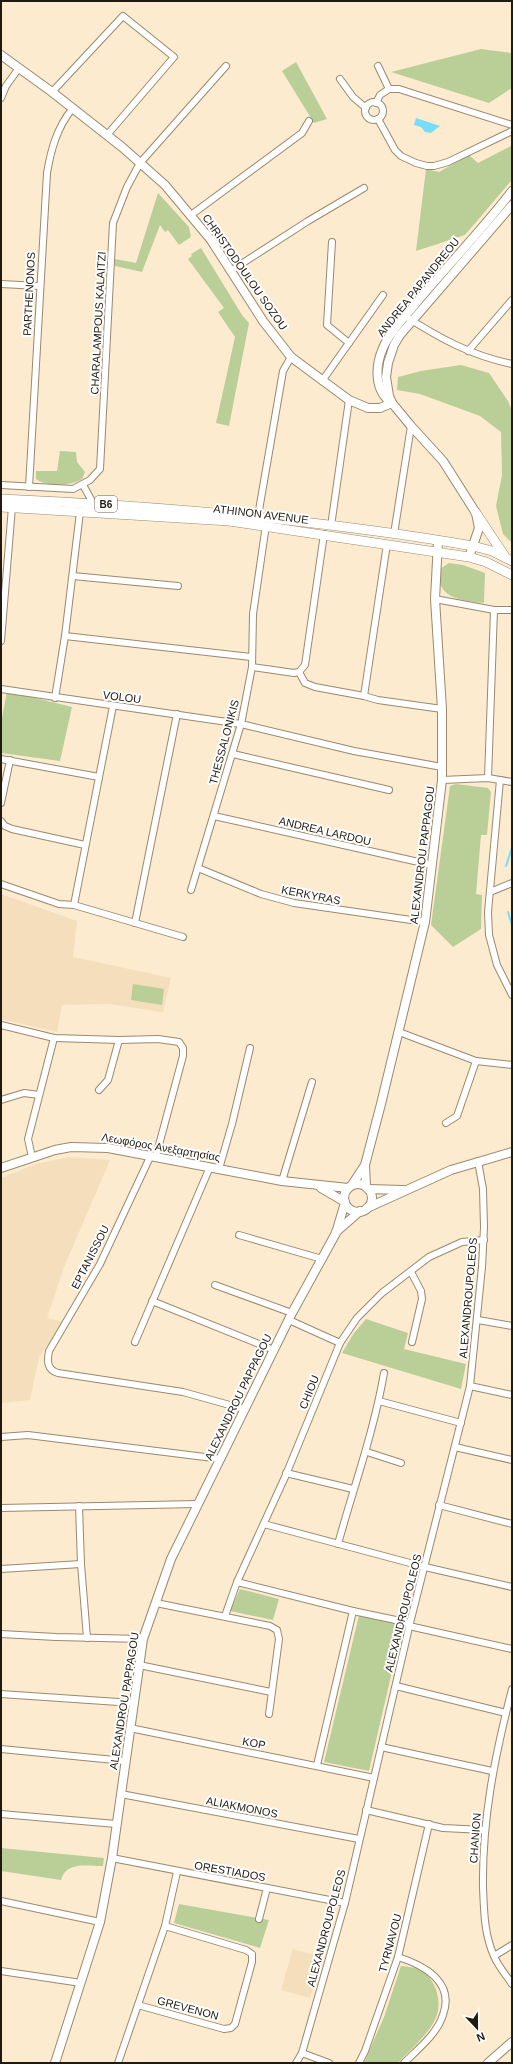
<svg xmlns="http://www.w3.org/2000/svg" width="513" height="2064" font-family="Arial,sans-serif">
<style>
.built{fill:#f4debb}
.green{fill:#bacf98}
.water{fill:#76defa}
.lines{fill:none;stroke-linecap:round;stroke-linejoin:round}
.stream{stroke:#76defa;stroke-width:2}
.street-casing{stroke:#99896f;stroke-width:8}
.secondary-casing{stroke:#99896f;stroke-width:10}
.primary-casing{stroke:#99896f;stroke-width:10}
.street{stroke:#fff;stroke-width:6}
.secondary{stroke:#fff;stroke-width:8}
.primary{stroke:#fff;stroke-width:9}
.labels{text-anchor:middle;stroke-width:4;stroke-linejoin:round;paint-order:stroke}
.shield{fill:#fff;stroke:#635f58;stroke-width:1}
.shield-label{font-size:10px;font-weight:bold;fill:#201a10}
.street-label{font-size:11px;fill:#201a10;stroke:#fff}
</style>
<rect width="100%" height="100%" fill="#fdebcf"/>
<g class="built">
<path d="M1,894L77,921L73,957L171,978L163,1012L109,1004L62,1005L57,1032L1,1019Z"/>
<path d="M70,1157L110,1160L64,1267L47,1318L64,1322L39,1357L30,1400L1,1403V1178L36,1164Z"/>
<path d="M293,1949L322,1957L310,1998L281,1990Z"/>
</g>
<g class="green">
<path d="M481,49L512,53V88L489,103L391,72Z"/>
<path d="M296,62L327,119L314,123L282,71Z"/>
<path d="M511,146L512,180L465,235L416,251L426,169L439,172L469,155L478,163Z"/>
<path d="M158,193L189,227L191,237L179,245L168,230L165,232L160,225L142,272L115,266V259L136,263Z"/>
<path d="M201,248L242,315L249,323L229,426L216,423L235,337L218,312L224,308L188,259L192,256L191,254Z"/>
<path d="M461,365L489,373L508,401L512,411V543L503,534L496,506L502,475L501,432L480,416L420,394L397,390L398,377L421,371Z"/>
<path d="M60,451L76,452L77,462L85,472L82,479C71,486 46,487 36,479V471H57Z"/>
<path d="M449,563L463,565L485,573L484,603C462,601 434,598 440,569Z"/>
<path d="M7,691L72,707L60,761L1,753V723Z"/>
<path d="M456,784L488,788L491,792L487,835H481L476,894L482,895L481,929L453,947L431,925L450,786Z"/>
<path d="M133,984L164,989L162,1005L131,1000Z"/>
<path d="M366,1319L408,1333L404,1349L466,1364L461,1389L342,1353L354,1333Z"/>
<path d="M240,1589L279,1599L273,1620L230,1611Z"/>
<path d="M359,1615L403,1624L369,1771L324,1762Z"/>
<path d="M1,1848L104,1858L103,1866C87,1866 66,1861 61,1880L1,1871Z"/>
<path d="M179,1904L269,1920L260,1948L174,1923Z"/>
<path d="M401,1966C407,1967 415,1967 419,1969C435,1977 442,1999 437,2015C432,2031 410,2050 398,2063H364L384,2017Z"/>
</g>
<path class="water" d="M416,118L440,126L431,133L425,132L421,127L414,125Z"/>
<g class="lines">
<g class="stream">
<path d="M506,866L512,848"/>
<path d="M508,912L512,925"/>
</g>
<defs>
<g id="street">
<path d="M378,66L389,89H399L512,125"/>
<path d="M340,79L353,97L366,108"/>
<path d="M52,92L123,16L174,57L107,135"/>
<path d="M1,98L6,86L19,68"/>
<circle cx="374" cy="111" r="9"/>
<path d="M376,103L380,95L389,89"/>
<path d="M378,119L395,150L401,156L416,163L427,166H434L448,162L512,131"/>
<path d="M191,215L302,133L309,121"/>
<path d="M332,242L327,325L349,343"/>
<path d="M232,270L308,221L364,188"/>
<path d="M1,284L39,286"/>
<path d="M405,316C439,338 472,356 512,364"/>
<path d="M468,351L512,300"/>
<path d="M322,381L383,295"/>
<path d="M1,485L73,489L90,480L100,469L113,223L127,187L140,163L226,66"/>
<path d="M83,485L93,503"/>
<path d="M29,487L47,173C51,149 57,128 72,109"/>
<path d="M258,516L283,371L291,357"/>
<path d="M331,526L349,400"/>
<path d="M394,534L411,426"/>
<path d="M73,576L178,586"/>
<path d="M435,599L494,610H512"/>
<path d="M65,636L251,657"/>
<path d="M1,641L12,507"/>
<path d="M252,667L294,673L299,672L305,665L324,534"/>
<path d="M299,672L305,683L315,687L364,696L378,700L442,709"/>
<path d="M1,689L241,724L354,751L442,767"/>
<path d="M364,696L387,544"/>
<path d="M55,698L65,636L80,512"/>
<path d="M233,754L389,790"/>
<path d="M1,759L99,777"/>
<path d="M488,778L494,610"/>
<path d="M442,780L488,778L512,782"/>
<path d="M500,780L488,912L489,935L497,965L512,995"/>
<path d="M1,803L10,760"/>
<path d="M214,816L432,865"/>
<path d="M1,821L5,826L12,829L85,845"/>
<path d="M198,868L261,894L294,903L425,922"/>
<path d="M1,884L59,904L74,905L183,937"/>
<path d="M191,890L241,724L252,667L253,614L266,525"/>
<path d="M490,892L512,883"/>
<path d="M74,905L113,706"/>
<path d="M135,923L177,714"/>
<path d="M1,1025L54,1038L119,1040L158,1039L179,1042L183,1048V1056L156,1156"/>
<path d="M399,1032L476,1061L512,1065"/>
<path d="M99,1090L108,1080L119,1040"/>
<path d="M1,1100L24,1093L39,1095"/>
<path d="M446,1123L457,1116L476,1061"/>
<path d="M151,1155L100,1264L49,1351C47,1361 47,1370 58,1373L183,1392L244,1409"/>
<path d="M32,1157L28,1139L54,1038"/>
<path d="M219,1169L232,1124L250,1048"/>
<path d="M282,1181L312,1082"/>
<path d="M239,1235L322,1259"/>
<path d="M411,1272L421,1291L422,1299L412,1342"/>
<path d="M215,1285L292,1313"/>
<path d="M152,1301L274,1350"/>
<path d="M289,1320L340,1343"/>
<path d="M478,1320L512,1326"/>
<path d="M135,1342L210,1167"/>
<path d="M470,1386L512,1395"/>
<path d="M379,1401L461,1423"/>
<path d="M1,1437L28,1435L221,1459"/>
<path d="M455,1447L512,1460"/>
<path d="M367,1452L401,1463"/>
<path d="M286,1473L353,1489"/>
<path d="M439,1505L512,1524"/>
<path d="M79,1506L81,1564L87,1638"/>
<path d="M1,1508L197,1504"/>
<path d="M264,1524L425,1567L512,1587"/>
<path d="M338,1544C354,1486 374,1431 384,1373"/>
<path d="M1,1569L81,1564"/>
<path d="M237,1582L353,1611L410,1623"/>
<path d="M156,1603L270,1626L277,1630L279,1639L269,1714"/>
<path d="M225,1616L237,1582L285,1477L340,1343L357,1318L382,1293L429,1257L462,1242L484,1240"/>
<path d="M409,1626L512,1649"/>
<path d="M1,1634L56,1637L143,1639"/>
<path d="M139,1665L271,1692"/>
<path d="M396,1686L506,1713"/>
<path d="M512,1689C495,1755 482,1819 483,1887C484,1910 484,1934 494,1956C498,1966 506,1975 512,1984"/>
<path d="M1,1694L133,1703"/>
<path d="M130,1728L374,1778"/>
<path d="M381,1747L492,1771"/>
<path d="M1,1749L125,1761"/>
<path d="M317,1765L353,1611"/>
<path d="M121,1794L359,1839"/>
<path d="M366,1810L443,1828L484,1830"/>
<path d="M1,1814L116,1824"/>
<path d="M112,1858L345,1903"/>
<path d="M1,1901L100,1922"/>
<path d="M259,1919L267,1888"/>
<path d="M494,1956L512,1945"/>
<path d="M398,1957C424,1965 455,1982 443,2015C437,2034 418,2049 404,2063"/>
<path d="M1,1971L81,1983"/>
<path d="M138,2005L224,2029L231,2028L235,2024L252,1962V1954L246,1950L165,1926"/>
<path d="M302,2053L329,2063"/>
<path d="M118,2063L165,1926L177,1872"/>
<path d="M296,2063L302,2053L345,1903L410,1623L470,1386L482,1267L484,1227L483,1189L478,1161"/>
<path d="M359,2063L365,2051L398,1957L429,1824"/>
</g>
<g id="secondary">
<path d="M1,55L52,92L122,147L165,185L211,240L263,321L291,357L349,400L368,408H380L392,403"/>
<path d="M392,403C374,391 375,366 383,348C390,331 406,316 417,302C448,265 483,229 512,191"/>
<path d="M469,557L479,528L476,513L443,461L411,426L392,403L389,396L386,377L388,363L394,345L400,335L512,205"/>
<path d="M365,1165L366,1187"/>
<path d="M1,1168L55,1150L71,1147L108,1148L282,1181L348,1188"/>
<circle cx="358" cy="1198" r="14"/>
<path d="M352,1185L365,1165L381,1104L425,922L442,780V709L435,599L438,541"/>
<path d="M321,1188L345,1202"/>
<path d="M368,1189L403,1190"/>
<path d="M367,1208L451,1170L512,1152"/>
<path d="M336,1232L360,1211"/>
<path d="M55,2063L100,1922L112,1858L143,1639L171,1559L292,1313L336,1233L345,1203"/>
<path d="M488,2063L512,2042"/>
</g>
<g id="primary">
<path d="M1,499C159,506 317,519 473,546L492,551L512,561"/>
<path d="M1,507L229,521L469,557L486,562L512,575"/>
<path d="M476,513L504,555"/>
</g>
</defs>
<use href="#street" class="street-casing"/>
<use href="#secondary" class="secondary-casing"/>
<use href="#primary" class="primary-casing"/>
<use href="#street" class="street"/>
<use href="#secondary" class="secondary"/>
<use href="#primary" class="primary"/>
</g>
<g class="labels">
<rect class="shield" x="95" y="496" width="22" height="16" rx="3"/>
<g class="shield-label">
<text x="106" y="508">B6</text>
</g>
<g class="street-label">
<text transform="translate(245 272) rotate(55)" y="4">CHRISTODOULOU SOZOU</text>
<text transform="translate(418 287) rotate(-51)" y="4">ANDREA PAPANDREOU</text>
<text transform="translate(29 294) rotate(-87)" y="4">PARTHENONOS</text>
<text transform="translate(98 323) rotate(-87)" y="4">CHARALAMPOUS KALAITZI</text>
<text transform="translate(261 514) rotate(7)" y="4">ATHINON AVENUE</text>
<text transform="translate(122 697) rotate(7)" y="4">VOLOU</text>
<text transform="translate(224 742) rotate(-75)" y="4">THESSALONIKIS</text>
<text transform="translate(325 831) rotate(13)" y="4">ANDREA LARDOU</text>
<text transform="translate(422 855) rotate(-83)" y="4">ALEXANDROU PAPPAGOU</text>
<text transform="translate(311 895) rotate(11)" y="4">KERKYRAS</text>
<text transform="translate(161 1147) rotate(10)" y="4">Λεωφόρος Ανεξαρτησίας</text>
<text transform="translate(90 1257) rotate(-63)" y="4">EPTANISSOU</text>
<text transform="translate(468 1298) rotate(-85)" y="4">ALEXANDROUPOLEOS</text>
<text transform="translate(309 1392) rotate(-68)" y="4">CHIOU</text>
<text transform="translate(238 1397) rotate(-64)" y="4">ALEXANDROU PAPPAGOU</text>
<text transform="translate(403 1613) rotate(-76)" y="4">ALEXANDROUPOLEOS</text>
<text transform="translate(124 1701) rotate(-81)" y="4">ALEXANDROU PAPPAGOU</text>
<text transform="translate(254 1743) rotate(11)" y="4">KOP</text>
<text transform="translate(242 1807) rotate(11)" y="4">ALIAKMONOS</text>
<text transform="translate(475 1838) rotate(-86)" y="4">CHANION</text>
<text transform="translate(230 1871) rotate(10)" y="4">ORESTIADOS</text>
<text transform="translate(326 1928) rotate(-75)" y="4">ALEXANDROUPOLEOS</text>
<text transform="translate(390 1943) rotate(-75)" y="4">TYRNAVOU</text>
<text transform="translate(188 2008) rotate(15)" y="4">GREVENON</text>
</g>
</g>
<rect width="513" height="2064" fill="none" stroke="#201a10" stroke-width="4"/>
<g transform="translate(477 2028) rotate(158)" stroke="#ffffff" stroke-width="3" paint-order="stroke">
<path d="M0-3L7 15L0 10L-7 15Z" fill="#201a10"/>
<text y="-6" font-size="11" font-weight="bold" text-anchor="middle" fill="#201a10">N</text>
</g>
</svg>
